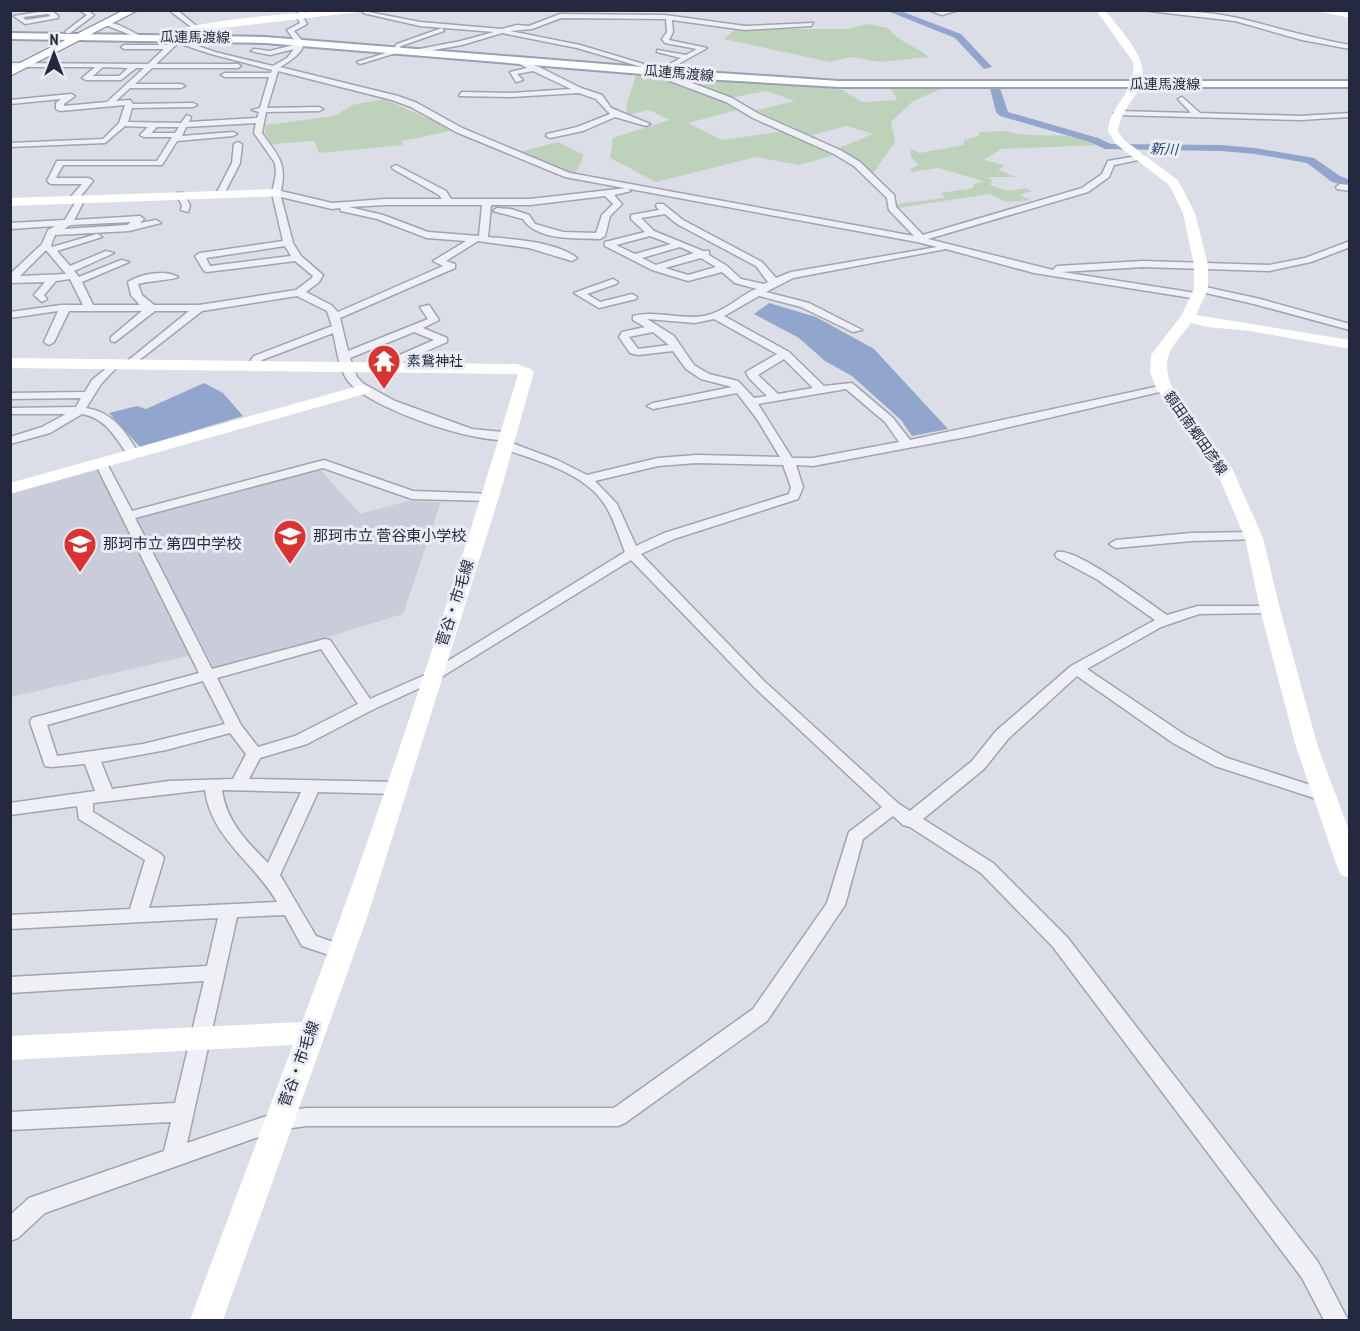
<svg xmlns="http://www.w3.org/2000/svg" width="1360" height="1331" font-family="'PT Sans Narrow','Noto Sans JP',sans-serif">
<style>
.built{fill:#c9cdda}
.green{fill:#bed2bb;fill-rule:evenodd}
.water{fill:#92a5cc}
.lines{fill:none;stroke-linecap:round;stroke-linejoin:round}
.river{fill:#92a5cc;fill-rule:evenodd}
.street-casing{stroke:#a0a4b1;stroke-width:3}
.primary-casing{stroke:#99a0b4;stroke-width:4}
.highway-casing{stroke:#81889f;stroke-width:2}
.street{fill:#eef0f5;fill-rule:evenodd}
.secondary{fill:#fff;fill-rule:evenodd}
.primary{fill:#fff;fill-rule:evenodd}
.highway{fill:#fff;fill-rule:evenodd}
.labels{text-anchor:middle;stroke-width:6;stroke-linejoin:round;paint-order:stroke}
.far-street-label{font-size:14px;fill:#24293f;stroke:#ebedf5}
.far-water-label{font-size:14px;font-style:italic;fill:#2a4076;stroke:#ebedf5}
.far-poi-label{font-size:14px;fill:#24293f;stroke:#ebedf5;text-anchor:start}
.poi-label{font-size:15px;fill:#24293f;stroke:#ebedf5;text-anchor:start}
.street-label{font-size:15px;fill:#24293f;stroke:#ebedf5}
</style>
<rect width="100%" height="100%" fill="#dbdee7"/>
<g class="built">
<path d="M96,468L192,655L11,697V492Z"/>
<path d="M319,468L360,514L408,501L441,502L403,614L216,671L133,516Z"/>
</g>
<g class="green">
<path d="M868,24L888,28C901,44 913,44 929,57L880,62L852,57L830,62L724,39L735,29H847Z"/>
<path d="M637,73L834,85L862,102L897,100L890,87L944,88L913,101L891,122L895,142L872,175L841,153L799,165L756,157L656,182L610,158L613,138L669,120L649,110L628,115L626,106ZM766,91L795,101L750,112L792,130L722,140L688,123L741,109L724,99ZM847,126L873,134L837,149L812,135Z"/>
<path d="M384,99L454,130L402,141L403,145L319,153L314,141L272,144L265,133L266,125L334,116L352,105Z"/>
<path d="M1006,131C1037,141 1071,128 1099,145L1001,149L984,160L1005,165L998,170L1016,177H987L992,180L990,185L1009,191L1026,188L1032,191L1020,195L1031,200L1007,202L990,194L897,208V204L945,198L941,193L974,188L973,185L983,181L938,168L912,172L910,169L918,165L910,155L911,149L920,153L964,145V140L978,136L980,132Z"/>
<path d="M558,142L584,155L575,174L520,152Z"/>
</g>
<g class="water">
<path d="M769,303L816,317L874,349L948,429L912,436L901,420L852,376L825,361L799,338L754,314Z"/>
<path d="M204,383L223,393L243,416L140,447L109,413L137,406L146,409Z"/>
</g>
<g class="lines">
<g class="river">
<path d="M885,10H898L961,34L992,67L984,69L955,38Z"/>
<path d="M995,85L1000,88L1008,112L1098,138L1111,144L1221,145L1255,148L1314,158L1340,176L1350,180V187L1332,182L1307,163L1255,154L1221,151L1105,149L1090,142L1000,116L996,112L990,88Z"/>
</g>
<defs>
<g id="street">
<path d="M51,10L58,16V18L25,24L14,16ZM48,14L51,16L26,20L23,17Z"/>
<path d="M79,10H87L94,15L70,33H66V31L87,15Z"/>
<path d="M169,10H177L200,29L195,30Z"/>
<path d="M299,10H305L303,17L307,24L294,31C296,34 302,39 303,43C305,52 287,63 280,67L398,96L417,103L462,128L570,173L914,236L889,210L887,198L854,166L834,154L753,118L726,102L670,81L659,72L577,48L502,33L462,45L416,53L414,50L461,41L494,32L420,26L363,13V11L420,22L502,29L517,25L529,26L560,14L665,15L745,26L813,23L811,26L745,30L672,20L673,32L669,40L707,48L666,71L676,77L732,98L759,114L840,150L860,162L894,195L896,207L923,235L1082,188L1102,174L1108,161L1143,155V159L1114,165L1109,177L1088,192L928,239L1053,270L1057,266L1143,261L1269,265L1305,258L1350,241V247L1311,262L1269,271L1143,267L1062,272L1202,294V298L1198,299L1034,273L946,249L793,278L766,292L809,303L862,330L853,332L801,307L759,296L724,316L789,352L824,386L852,383L893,418L910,440L1164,385L1170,388L1164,391L971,436L813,466L796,465L803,487L798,499L674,539L641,554L764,681L899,804L910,811L972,761L996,731L1071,666L1155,620L1098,580L1057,558L1055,555L1057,552C1076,547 1149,603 1167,615L1198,606H1275L1277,609L1275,612L1270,613L1199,614L1161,627L1087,669L1185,735L1227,758L1329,791L1331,795L1329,799H1317L1215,766L1173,743L1077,676L1008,739L984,769L923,819L993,863L1067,937L1318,1262L1348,1320H1324L1302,1278L1053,947L981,873L910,827L903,825L893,816L863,839L845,905L767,1021L625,1123L618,1126H306L278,1130L45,1213L18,1238L10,1241V1215L29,1198L164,1151L171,1122L10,1130V1112L175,1103L204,981L10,993V977L207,966L218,918L10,929V915L130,909L145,860L79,819L77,806L10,815V803L95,791L85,764L51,767L45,766L30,722L32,718L199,673L95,463L97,460H105L132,511L324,460L413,491L494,494L496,497L494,500L490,501L412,499L323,468L135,518L212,669L325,639L330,640L370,699L425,675L625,552C619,537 614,519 605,505C585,472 535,460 501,448V442H509L557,460L587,475L658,458L696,455L780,457L757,419L737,393L653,409L647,406L653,403L732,387L701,379L686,369L673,351L638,355L630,353L619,337L622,332L645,327L633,320V316C657,310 680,320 704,316C726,312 744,292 757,289L735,283L722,272L688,281L652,270L605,246V242L645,232L631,219V215L659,210L656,206L657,204H663L683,220L762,262L776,278L791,272L937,247L917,242L565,177L456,132L411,107L392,100L278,71L267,108L319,107L323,109L319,111L266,112L262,133C278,156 287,162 281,191L332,203L385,199H442L439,195L393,169L392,167L396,165L446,191L451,199H530L627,188L631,191L614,195L622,204L610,216L605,236L600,239C576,238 537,241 523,219L493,211L497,208L511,209L529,215L535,224L563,232L596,233L602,215L613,204L605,196L530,205H491L488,237C513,239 557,242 577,258L572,261L529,248L478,241L446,261L455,264V268L340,318L348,351L428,319L420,307L429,305L439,320L423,328L447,338V342L404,361L400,370H392L391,368L395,357L434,340L414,332L350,358L357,377L364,384L395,401L472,429L512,433V439C479,446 369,408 348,381C338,367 337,349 333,333L262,360L255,369H247L246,367L254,356L332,326L327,311L297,296L202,311L129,368L125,367V363L189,311H155L115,342L111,341V337L142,311H69L54,342L49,345L44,342L58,311L10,318V312L61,305H83L70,279L56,281L44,295L47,299L42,302L34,295L45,282L10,283V274L42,244L48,230L55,226L10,229V223L65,220L76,201L69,199L82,184H51L47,181L57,161H157L172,137H144L140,135L148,127L125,126L105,143L10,147V143L103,139L119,123L125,105L60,111L56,109V103L61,99L10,104V100L71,94L75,96L64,104V106L107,102L144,68H136L121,80H86L82,78L95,67H10V63L148,64L164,49H124L121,47L124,45H168L172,41L164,38L166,35L215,52L273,66L287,58L294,49L270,55L251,51L254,49L270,51L297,44L287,30L300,23L297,17ZM561,18L666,19L667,32L662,39L665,43L697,49L686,55L657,50V52L681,58L660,69L580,45L510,31L532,29ZM178,43L211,54L272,70L271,73H225L221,75L225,77H269L260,108L252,110L259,112L257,118L189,122L191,117L187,115L181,123L128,122L132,108L193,107L197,105L193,103L133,104L130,100L116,101L130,88H181L185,86L181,84H135L152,68H238L241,66L238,64H156ZM103,67L128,68L119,76H93ZM256,123L254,133L275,163L276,174L272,193L283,241L200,253L195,256L204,271L207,272L295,261L313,276L312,278L296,290L199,305H154L142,295L138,284C148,281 173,280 178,277C166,269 140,274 128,282L131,295L140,305H93L82,282L129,262L121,260L79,277L74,271L114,253L106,251L70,266L57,251L102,237L97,234L52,247L51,245L55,235L129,231L161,223L156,220L140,223L144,219L140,216L74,220L85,199L80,197L93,181L89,178H56L63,165H162L177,141L233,136L237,134L233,132L182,136L186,127ZM157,127H179L175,133H151ZM281,197L332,209L340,208L341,211L377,219L427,238L466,241L433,261L443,266L338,312L331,305L306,292L319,282L323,275L301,256L293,243ZM385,205H482L479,236L428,232L383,215L349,207ZM665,214L677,224L756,266L768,282L764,284L741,279L727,266L709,255V251H703L654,231L641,218ZM131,222L127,225L64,229L70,225ZM650,236L671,244L635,254L616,245ZM285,246L291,256L210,266L206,258ZM680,247L694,253L656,265L642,258ZM46,250L66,274L20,276ZM701,258L716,267L688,275L665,268ZM647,319L695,323L714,319L777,354L746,372L749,378L767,396L754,398L738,381L709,374L694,365L674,336ZM653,332L669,345L638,349L629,337ZM784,359L813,388L778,394L758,375ZM846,389L885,422L899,442L813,458H792L758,404ZM696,463L783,465L791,487L789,494L664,533L636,546L617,504L595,481L658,466ZM631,560L754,687L882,807L849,832L827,903L753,1009L614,1108H306L278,1112L187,1143L237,917L285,915L302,946L341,959L348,957L350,952L348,947L316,936L280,875L318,792L395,794L401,792L403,788L401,784L395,782L249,779L260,758L307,744L372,710L435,681ZM321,649L358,704L295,736L258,747L241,725L217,678ZM203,681L225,724L143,744L57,756L47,725ZM230,733L246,754L233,779L169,781L112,789L101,762L166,750ZM205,790C211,838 255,863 277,902L149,908L164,858L161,854L93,812V803ZM222,790L301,792L268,863C247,842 226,821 222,790Z"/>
<path d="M929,10H959L942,15Z"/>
<path d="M1141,10C1172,10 1207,11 1238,18C1275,27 1311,38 1350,45V49L1302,40L1235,21Z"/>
<path d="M105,21L119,25L141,36L136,37L103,24Z"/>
<path d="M442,28L444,31L401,46L396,53L360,64L357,62L392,51L397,44Z"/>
<path d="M513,58L539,67L581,88L602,95L611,108L650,124L646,126L615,117L583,131L550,138L546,136L547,134L577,127L610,114L596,99L579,93L511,97L459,96L462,92L511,93L571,89L533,71L517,74L523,80L516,82L510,72L527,68L513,60Z"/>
<path d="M1182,97L1200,113L1300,116L1350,113V117L1300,120L1118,115L1114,113L1118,111L1191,113L1178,99Z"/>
<path d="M238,142L242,144L240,163L223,196H217L216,194L232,163L234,144Z"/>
<path d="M1340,184L1350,185V191L1337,189L1336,187Z"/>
<path d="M177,193H183L190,205L188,212L181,210L182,205L176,195Z"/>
<path d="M613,279L618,282L616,284L587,294L600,302L632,294L637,297L636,299L599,308L574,293Z"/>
<path d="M1201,286L1260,299L1350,324V330L1254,304L1197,291V287Z"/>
<path d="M114,362L119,365L101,384L86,408C113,412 126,432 139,454L137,457H129C116,438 106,418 82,414L50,433L10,444V437L42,427L66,414H10V408L76,407L81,398L10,399V393L85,392L92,380Z"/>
<path d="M1253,532L1258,533L1260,536L1258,539L1191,541L1116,548L1109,544L1116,540L1191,533Z"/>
</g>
<path id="primary" d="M10,33L265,37L704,72L839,81H1350V87H839L704,79L265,43L10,39Z"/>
<path id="highway" d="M124,10H138L10,76V68Z"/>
</defs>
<use href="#street" class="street-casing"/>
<use href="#primary" class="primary-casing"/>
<use href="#highway" class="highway-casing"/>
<use href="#street" class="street"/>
<g class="secondary">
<path d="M336,10H376L180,33L166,40L161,37C181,20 304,13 336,10Z"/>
<path d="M1096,10H1105C1123,35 1157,63 1136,94C1128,106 1120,116 1118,131L1124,140L1178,180L1195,213L1208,265V289L1196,315L1350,340V349L1250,331L1207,327L1191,323C1173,347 1159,356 1172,387L1232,468L1263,538L1280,609L1318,747L1350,833V878L1341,875L1338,869L1296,747L1260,609L1245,538L1215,468L1156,388L1150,372L1151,355L1181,316L1194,289V265L1183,213L1169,185L1116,144L1108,131C1110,104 1138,91 1133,62Z"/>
<path d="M1321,10L1350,13V18L1322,12Z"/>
<path d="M276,189L280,190V196L10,206V198Z"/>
<path d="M10,358L517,364L531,369L534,372L499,497L368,915L223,1320H190L293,1045L10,1060V1036L302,1022C382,809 453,592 518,374L10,368Z"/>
<path d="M362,385L368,387L370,390L368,393L10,494V483Z"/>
</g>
<use href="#primary" class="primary"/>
<use href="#highway" class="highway"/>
</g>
<defs>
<symbol id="temple-pin" viewBox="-11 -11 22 30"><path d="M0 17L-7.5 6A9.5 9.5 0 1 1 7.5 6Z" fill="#db3331" stroke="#ebedf5"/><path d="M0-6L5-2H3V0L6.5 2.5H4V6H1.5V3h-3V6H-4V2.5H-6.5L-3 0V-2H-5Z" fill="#fff"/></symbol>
<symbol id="school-pin" viewBox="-11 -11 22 30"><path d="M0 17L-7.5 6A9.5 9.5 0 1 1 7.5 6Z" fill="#db3331" stroke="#ebedf5"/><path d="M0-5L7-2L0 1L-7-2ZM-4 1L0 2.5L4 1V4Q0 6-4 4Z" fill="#fff"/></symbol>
</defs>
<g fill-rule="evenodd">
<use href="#temple-pin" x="365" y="342" width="38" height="52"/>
<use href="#school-pin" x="271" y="517" width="38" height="52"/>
<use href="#school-pin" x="61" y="525" width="38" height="52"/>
</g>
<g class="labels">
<g class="far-street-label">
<text transform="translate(195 37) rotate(1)" y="5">瓜連馬渡線</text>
<text transform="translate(679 73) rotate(5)" y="5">瓜連馬渡線</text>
<text x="1165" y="89">瓜連馬渡線</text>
<text transform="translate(1196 433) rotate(55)" y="5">額田南郷田彦線</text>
</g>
<g class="far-water-label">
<text transform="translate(1164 149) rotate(2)" y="5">新川</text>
</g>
<g class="far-poi-label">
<text x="407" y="366">素鵞神社</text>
</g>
<g class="poi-label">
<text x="313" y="541">那珂市立 菅谷東小学校</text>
<text x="103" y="549">那珂市立 第四中学校</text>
</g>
<g class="street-label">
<text transform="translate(455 603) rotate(-72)" y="5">菅谷・市毛線</text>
<text transform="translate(299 1064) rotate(-70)" y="5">菅谷・市毛線</text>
</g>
</g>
<rect width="1360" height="1331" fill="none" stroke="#24293f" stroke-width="24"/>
<g transform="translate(54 54)" stroke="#ebedf5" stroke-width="4.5" paint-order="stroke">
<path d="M0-4.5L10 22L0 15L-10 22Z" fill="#24293f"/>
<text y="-9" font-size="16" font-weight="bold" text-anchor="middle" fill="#24293f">N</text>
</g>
</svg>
